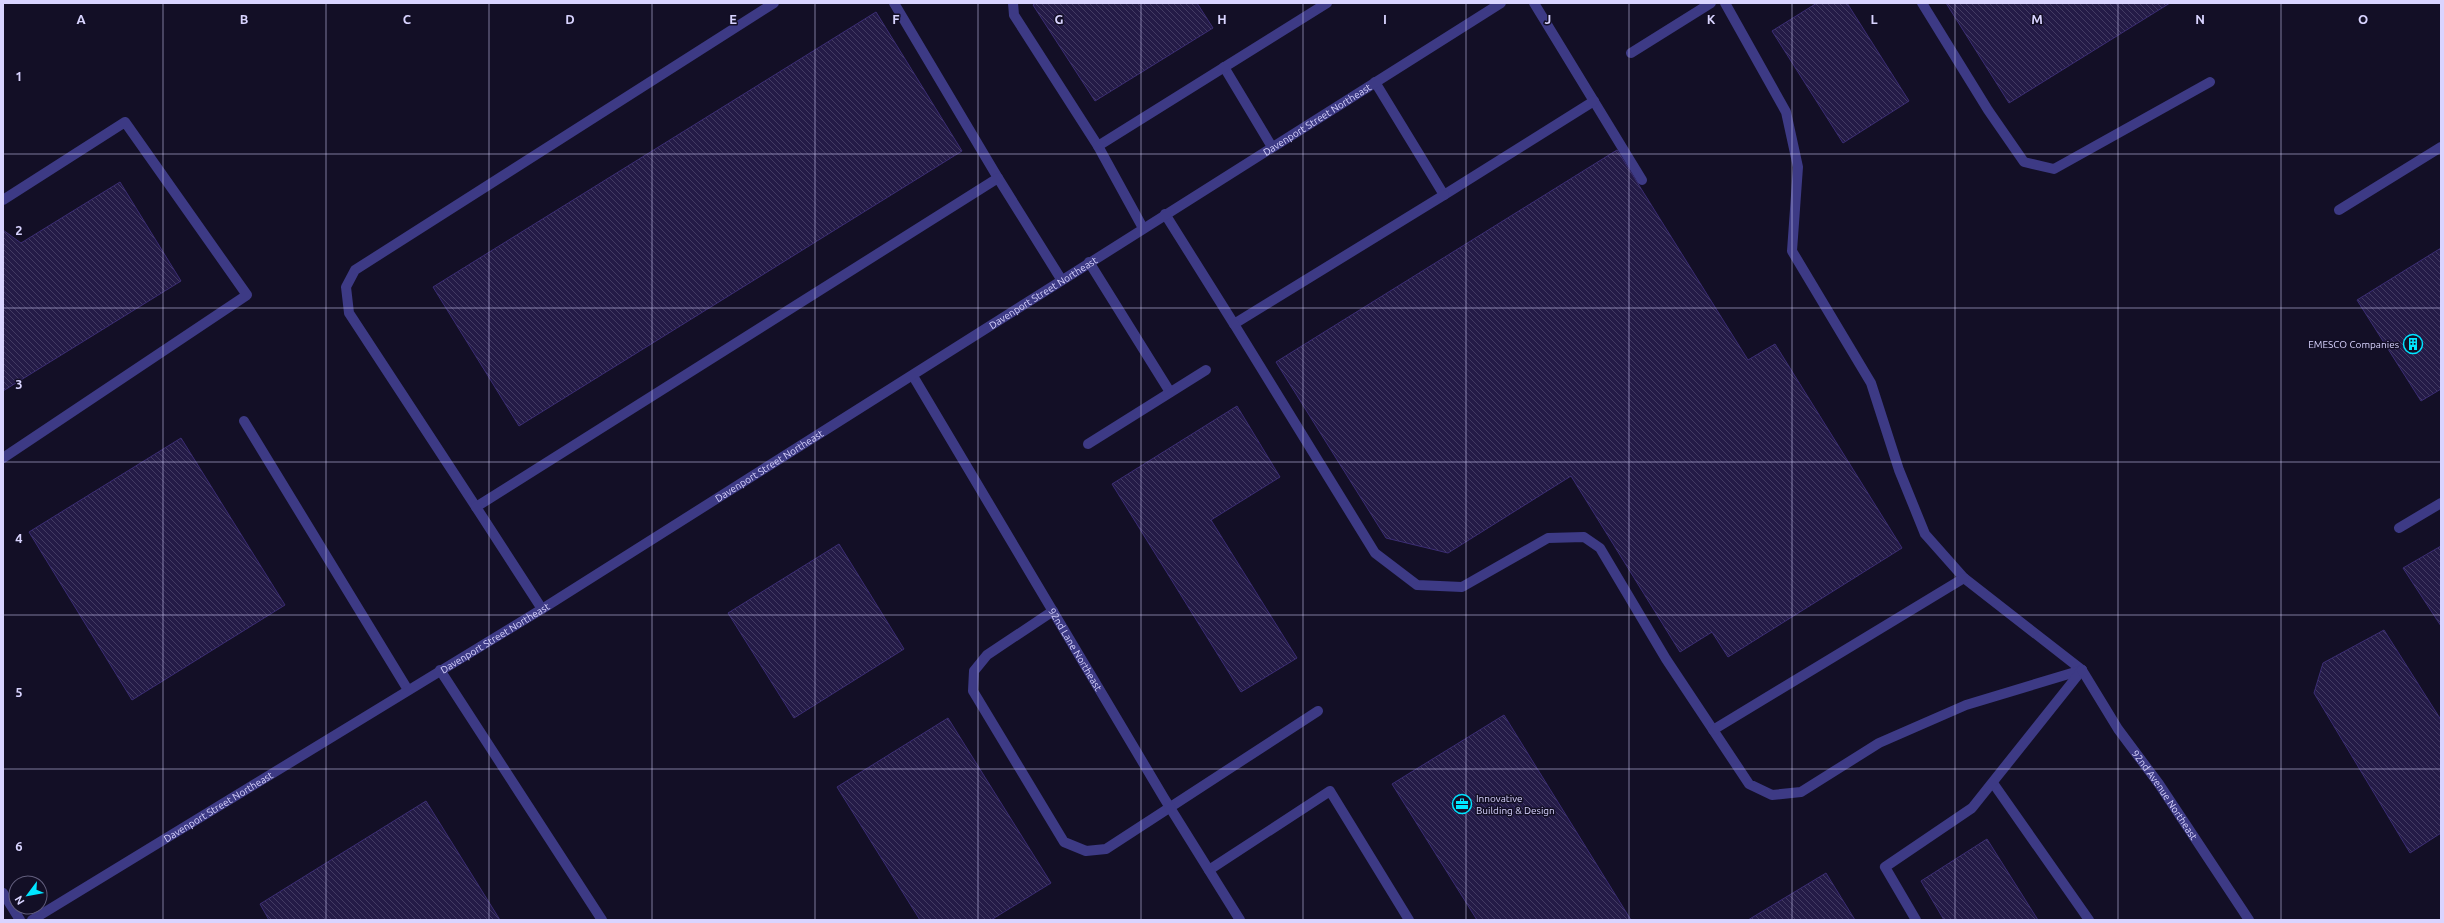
<svg xmlns="http://www.w3.org/2000/svg" width="2444" height="923" font-family="Ubuntu,sans-serif">
<style>
.building{fill:url(#building-back-hatch);stroke:#3b2d73}
.lines{fill:none;stroke-linecap:round;stroke-linejoin:round}
.service{stroke:#3d3a85;stroke-width:10}
.minor{stroke:#3d3a85;stroke-width:10}
.tertiary{stroke:#3d3a85;stroke-width:10}
.grid{fill:none;stroke:#d9d4ff;stroke-width:1;stroke-opacity:0.55}
.labels{text-anchor:middle;stroke-width:3;stroke-linejoin:round;paint-order:stroke}
.street-label{font-size:10px;fill:#d9d4ff;stroke:#130f26}
.poi-label{font-size:10px;fill:#d9d4ff;stroke:#130f26;text-anchor:end}
.grid-label{font-size:13px;text-anchor:middle;font-weight:bold;fill:#d9d4ff;stroke:#130f26;stroke-width:3;stroke-linejoin:round;paint-order:stroke}
</style>
<defs>
<pattern id="building-back-hatch" width="6" height="6" patternUnits="userSpaceOnUse"><rect width="6" height="6" fill="#241b47"/><path d="M-1 5l2 2M0 0l6 6M5-1l2 2" fill="none" stroke="#433b63"/></pattern>
</defs>
<rect width="100%" height="100%" fill="#130f26"/>
<g class="building">
<path d="M1036,3H1197L1213,28L1095,101L1033,5Z"/>
<path d="M1817,3H1847L1909,101L1843,143L1772,31Z"/>
<path d="M1946,3H2170L2009,103Z"/>
<path d="M876,12L962,151L519,426L433,287Z"/>
<path d="M1617,150L1748,360L1775,344L1902,548L1728,657L1712,632L1680,652L1571,476L1448,553L1386,538L1276,362Z"/>
<path d="M120,182L181,281L3,391V230L21,243Z"/>
<path d="M2441,248V389L2421,401L2357,300Z"/>
<path d="M1237,406L1280,477L1211,520L1297,658L1241,692L1112,484Z"/>
<path d="M181,438L285,605L132,700L29,532Z"/>
<path d="M839,544L904,649L794,718L728,613Z"/>
<path d="M2441,546V626L2403,568Z"/>
<path d="M2384,630L2441,720V833L2410,853L2314,693L2323,663Z"/>
<path d="M1504,715L1631,920H1477L1392,784Z"/>
<path d="M948,718L1051,883L991,920H920L837,787Z"/>
<path d="M426,801L500,920H269L260,904Z"/>
<path d="M1987,839L2038,920H1944L1921,881Z"/>
<path d="M1826,873L1855,920H1748Z"/>
</g>
<g class="lines">
<g class="service">
<path d="M894,3L998,178"/>
<path d="M1013,3L1014,15L1098,146"/>
<path d="M1534,3L1642,180"/>
<path d="M1725,3L1786,112L1798,167L1792,251L1871,383L1899,470L1925,534L1964,578L2082,670"/>
<path d="M1922,3L1988,110L2024,162L2054,169L2210,82"/>
<path d="M1631,53L1711,3"/>
<path d="M1224,67L1272,147"/>
<path d="M1375,82L1444,195L1594,101"/>
<path d="M3,200L125,122L247,295L3,458"/>
<path d="M2339,210L2441,147"/>
<path d="M1165,214L1234,324L1444,195"/>
<path d="M1143,228L1098,146L1327,3"/>
<path d="M1089,262L1170,392"/>
<path d="M1234,324L1375,553L1417,585L1462,587L1548,538L1584,537L1600,548L1666,659L1749,784L1772,795L1801,792L1879,743L1966,705L2082,670"/>
<path d="M244,421L408,690"/>
<path d="M1088,444L1206,370"/>
<path d="M476,507L349,313L346,287L355,270L774,3"/>
<path d="M2399,528L2441,503"/>
<path d="M542,609L476,507L998,178L1061,279"/>
<path d="M1053,611L987,655L974,671L973,691L1064,842L1086,851L1106,849L1318,711"/>
<path d="M440,670L602,920"/>
<path d="M1713,730L1964,578"/>
<path d="M1993,783L2089,920"/>
<path d="M1209,870L1330,791L1409,920"/>
<path d="M1916,920L1885,867L1972,808L2082,670"/>
</g>
<g class="minor">
<path id="s1" d="M913,376L1164,798L1240,920"/>
<path id="s2" d="M2082,670L2118,729L2159,784L2249,920"/>
<path id="s3" d="M32,920L542,609L1501,3"/>
</g>
<path class="tertiary" d="M3,893L20,920"/>
</g>
<path class="grid" d="M163,3V920M326,3V920M489,3V920M652,3V920M815,3V920M978,3V920M1141,3V920M1303,3V920M1466,3V920M1629,3V920M1792,3V920M1955,3V920M2118,3V920M2281,3V920M3,154H2441M3,308H2441M3,462H2441M3,615H2441M3,769H2441"/>
<defs>
<symbol id="building-ring" viewBox="-11 -11 22 22"><circle r="9.5" fill="#130f26" stroke="#00e5ff" stroke-width="1.5"/><path d="M-4-6H4V6H1V3H-1V6H-4ZM-2.5-4.3h1.7v1.8h-1.7ZM.8-4.3h1.7v1.8H.8ZM-2.5-1h1.7V.8h-1.7ZM.8-1h1.7V.8H.8Z" fill="#00e5ff"/></symbol>
<symbol id="office-ring" viewBox="-11 -11 22 22"><circle r="9.5" fill="#130f26" stroke="#00e5ff" stroke-width="1.5"/><path d="M-6-3h4V-5.5h4V-3h4V5H-6ZM-1-4.5V-3h2v-1.5ZM-6 0V1H6V0Z" fill="#00e5ff"/></symbol>
</defs>
<g fill-rule="evenodd">
<use href="#building-ring" x="2402" y="333" width="22" height="22"/>
<use href="#office-ring" x="1451" y="793" width="22" height="22"/>
</g>
<g class="labels">
<g class="street-label">
<text dy="4" stroke="none"><textPath href="#s3" startOffset="1514">Davenport Street Northeast</textPath></text>
<text dy="4" stroke="none"><textPath href="#s3" startOffset="1190">Davenport Street Northeast</textPath></text>
<text dy="4" stroke="none"><textPath href="#s3" startOffset="866">Davenport Street Northeast</textPath></text>
<text dy="4" stroke="none"><textPath href="#s3" startOffset="542">Davenport Street Northeast</textPath></text>
<text dy="4" stroke="none"><textPath href="#s1" startOffset="318">92nd Lane Northeast</textPath></text>
<text dy="4" stroke="none"><textPath href="#s2" startOffset="150">92nd Avenue Northeast</textPath></text>
<text dy="4" stroke="none"><textPath href="#s3" startOffset="218">Davenport Street Northeast</textPath></text>
</g>
<g class="poi-label">
<text x="2399" y="348">EMESCO Companies</text>
<text x="1476" y="802" text-anchor="start">Innovative<tspan x="1476" dy="12">Building &amp; Design</tspan></text>
</g>
</g>
<g class="grid-label">
<text x="81" y="24">A</text>
<text x="244" y="24">B</text>
<text x="407" y="24">C</text>
<text x="570" y="24">D</text>
<text x="733" y="24">E</text>
<text x="896" y="24">F</text>
<text x="1059" y="24">G</text>
<text x="1222" y="24">H</text>
<text x="1385" y="24">I</text>
<text x="1548" y="24">J</text>
<text x="1711" y="24">K</text>
<text x="1874" y="24">L</text>
<text x="2037" y="24">M</text>
<text x="2200" y="24">N</text>
<text x="2363" y="24">O</text>
<text x="19" y="81">1</text>
<text x="19" y="235">2</text>
<text x="19" y="389">3</text>
<text x="19" y="543">4</text>
<text x="19" y="697">5</text>
<text x="19" y="851">6</text>
</g>
<rect width="2444" height="923" fill="none" stroke="#d9d4ff" stroke-width="8"/>
<g transform="translate(28 895) rotate(238)"><circle r="19" fill="#130f26" stroke="#625e7d"/>
<path d="M0-3L7 15L0 10L-7 15Z" fill="#00e5ff"/>
<text y="-6" font-size="11" font-weight="bold" text-anchor="middle" fill="#d9d4ff">N</text>
</g>
</svg>
